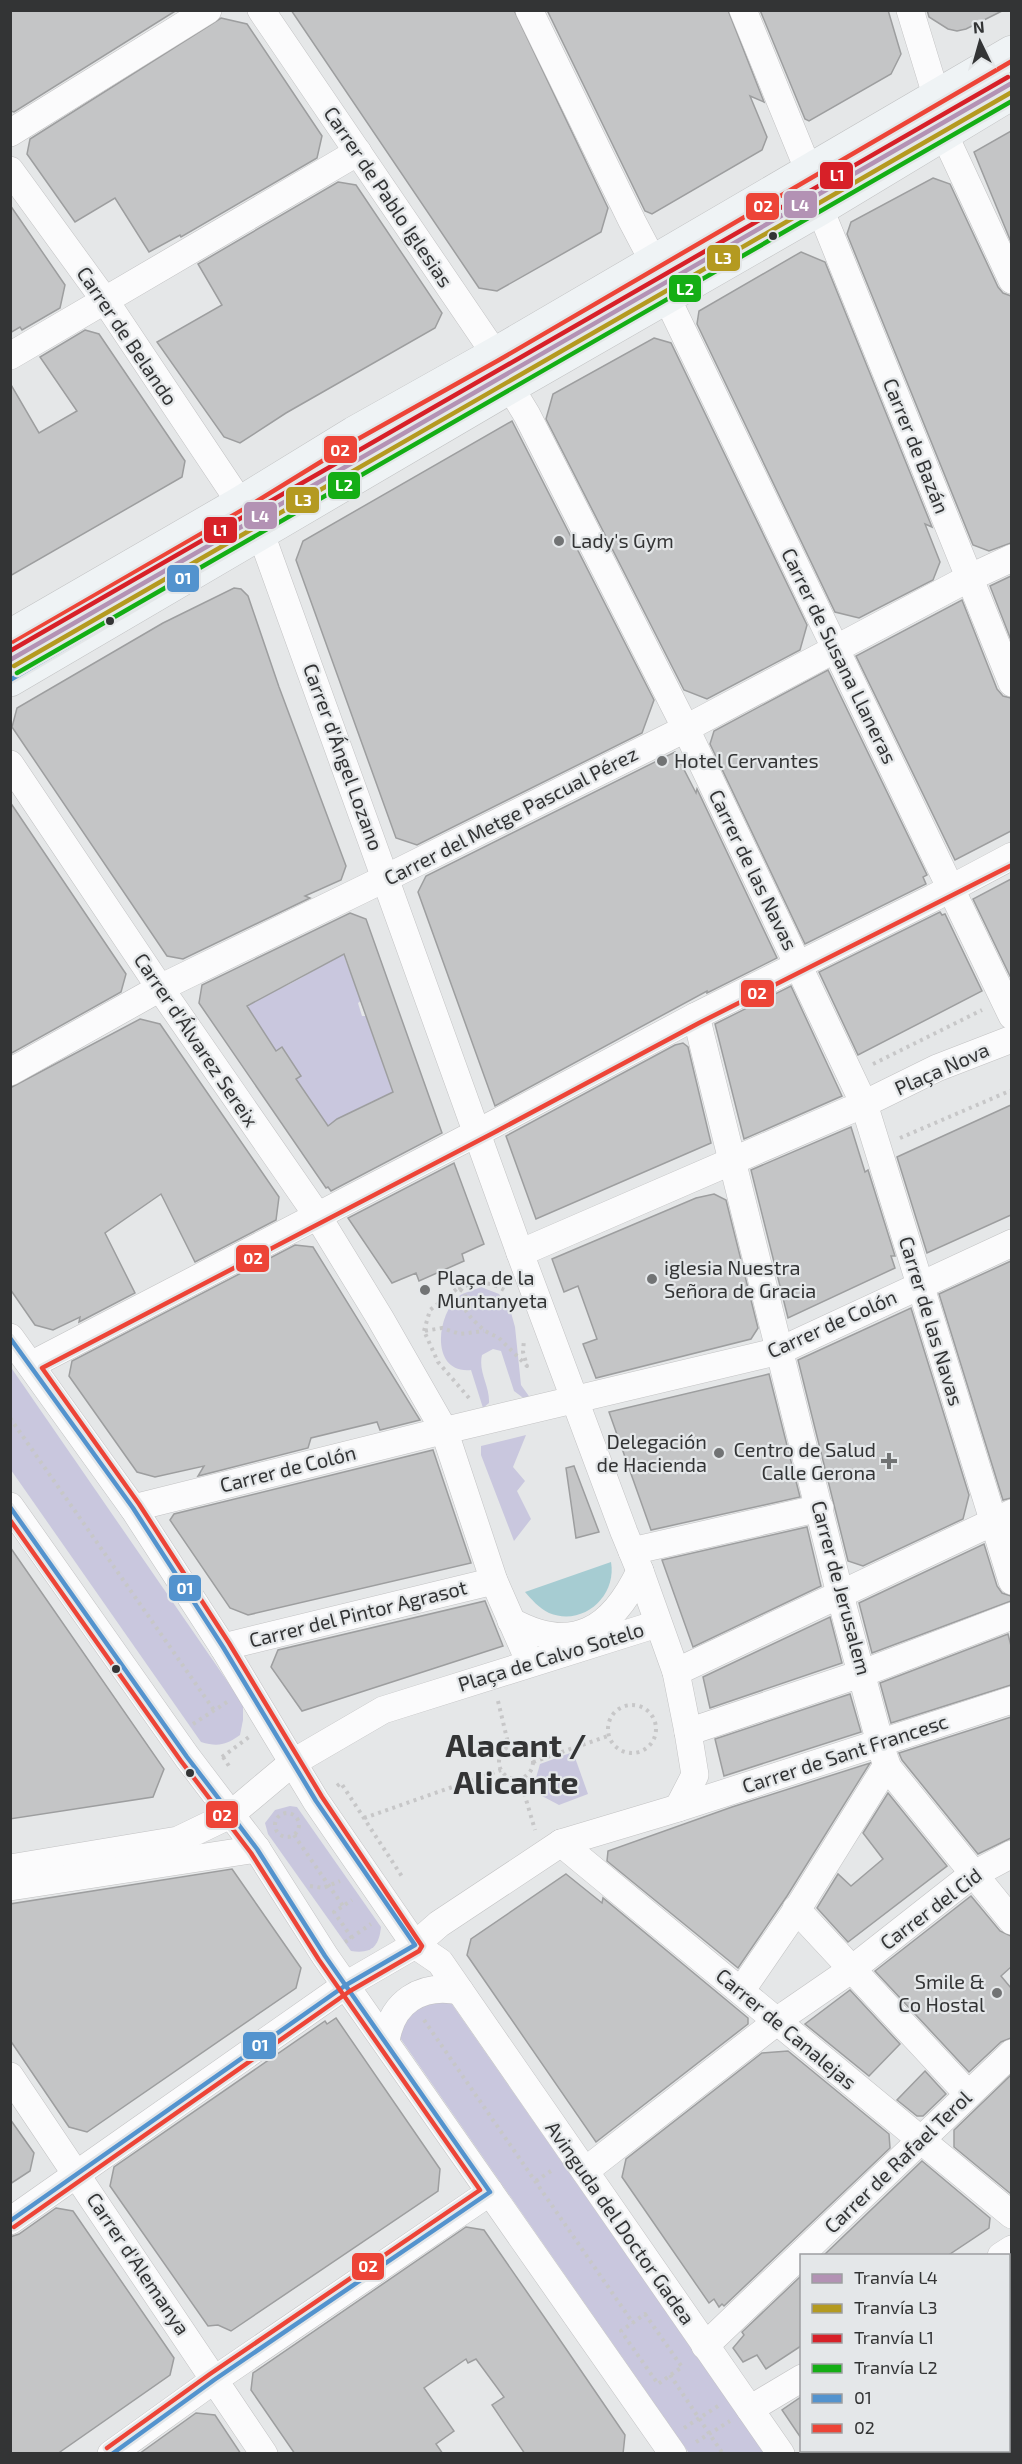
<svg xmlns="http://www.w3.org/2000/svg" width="1022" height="2464" font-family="'Exo 2',sans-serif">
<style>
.green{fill:#c9c7de}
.water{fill:#a6ccd2}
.building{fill:#c4c5c6;stroke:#9d9e9f;stroke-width:1.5;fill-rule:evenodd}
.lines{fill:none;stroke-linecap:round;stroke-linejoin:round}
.minor-casing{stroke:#c2c2c3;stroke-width:28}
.major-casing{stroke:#c1c2c3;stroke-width:34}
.path{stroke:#c7c7c8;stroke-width:4;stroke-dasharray:3 4.5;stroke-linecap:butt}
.minor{stroke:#fbfbfc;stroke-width:27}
.major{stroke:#eff3f5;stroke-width:33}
.bus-1-casing{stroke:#e4e7e9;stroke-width:9}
.bus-2-casing{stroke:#e4e7e9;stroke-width:9}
.bus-1{stroke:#5393ce;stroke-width:4.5}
.bus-2{stroke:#ed4437;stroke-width:4.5}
.tram-1-casing{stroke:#e4e7e9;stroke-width:9}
.tram-2-casing{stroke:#e4e7e9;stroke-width:9}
.tram-3-casing{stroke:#e4e7e9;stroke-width:9}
.tram-4-casing{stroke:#e4e7e9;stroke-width:9}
.tram-1{stroke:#b392b4;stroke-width:4.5}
.tram-2{stroke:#b49a20;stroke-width:4.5}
.tram-3{stroke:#d72028;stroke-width:4.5}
.tram-4{stroke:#14ae15;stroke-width:4.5}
.bus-dot{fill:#333435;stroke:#e4e7e9;stroke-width:2}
.poi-dot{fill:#717374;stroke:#e4e7e9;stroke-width:2}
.labels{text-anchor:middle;stroke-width:4.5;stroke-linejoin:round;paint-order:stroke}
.street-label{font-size:20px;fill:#333435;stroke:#e4e7e9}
.poi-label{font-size:20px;fill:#333435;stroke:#e4e7e9;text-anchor:start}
.town-label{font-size:32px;font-weight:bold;fill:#333435;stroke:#e4e7e9}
.line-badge{stroke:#e4e7e9;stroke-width:2}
.badge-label{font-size:16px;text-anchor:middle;font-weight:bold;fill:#fff}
</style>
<rect width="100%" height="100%" fill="#e5e7e8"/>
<g class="green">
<path d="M342,951L361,1001L358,1003L362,1016H366L393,1092L390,1094L385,1121L373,1101L343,1116L325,1128L314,1105L296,1079L301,1076L283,1048L276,1051L260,1026L247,1015L250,999C283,991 315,971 342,951Z"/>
<path d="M481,1287L499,1294L510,1309L515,1327L521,1385L531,1399L526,1400L514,1391L501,1351L493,1349L482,1355C478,1372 490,1386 489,1403L483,1408L471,1370C430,1374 436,1315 459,1296C465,1292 475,1290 481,1287Z"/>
<path d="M10,1366L243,1704V1720L240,1735C226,1745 218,1747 201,1742L11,1470Z"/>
<path d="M526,1435L513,1467L525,1481L517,1491L531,1519L514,1541L481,1455V1446Z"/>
<path d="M573,1752L588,1794L559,1805L542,1796L536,1778L540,1764Z"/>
<path d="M290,1806L297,1807L381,1927C379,1947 371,1954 351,1951L268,1834L265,1823L275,1810Z"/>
<path d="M421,2000H449L764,2453H689L398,2035L406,2009Z"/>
</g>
<path class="water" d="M611,1562C617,1596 583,1627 549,1613C539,1608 532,1600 525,1592Z"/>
<g class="building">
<path d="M10,10H177L14,112L10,111Z"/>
<path d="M291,10H514L608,208L601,232L497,291L479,288Z"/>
<path d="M547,10H728L764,102L750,96L767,137L762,150L652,214L645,211Z"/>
<path d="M760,10H888L901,54L891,74L809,121L805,119Z"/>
<path d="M927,10H1004L966,29L957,31L948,29L929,17Z"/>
<path d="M221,18L247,24L322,136L317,158L181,237L180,235L149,252L115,198L75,222L27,154L30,139Z"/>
<path d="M1011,131V242L974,152Z"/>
<path d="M933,178L950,184L998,287L1003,293L1011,296V543L989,551L973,545L847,234L851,222Z"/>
<path d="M338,182L356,185L442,313L435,328L286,413L240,443L224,437L157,342L222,305L198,264Z"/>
<path d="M10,205L65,285L60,308L22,330L20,327L10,333Z"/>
<path d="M801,252L825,262L932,527L925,524L940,562L933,580L859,618L835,612L697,324L699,311Z"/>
<path d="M85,330L99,334L185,461L182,477L10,576V383L39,433L77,411L40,357Z"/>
<path d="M654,338L671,343L807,625L800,650L707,699L684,690L546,419L553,394Z"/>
<path d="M512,421L654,700L642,733L417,845L396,838L296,560L303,541Z"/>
<path d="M1011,576V640L990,586Z"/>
<path d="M234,588L241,589L248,596L279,687L346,866L341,880L305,896L310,898L183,959L167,956L12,727L17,708L163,623Z"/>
<path d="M962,600L997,689L1003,696L1011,698V831L955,860L856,656Z"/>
<path d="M828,670L927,875L923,877L926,884L805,944L710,744L714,731Z"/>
<path d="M675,752L696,793L697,789L777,958L707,993V991L495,1106L418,892L426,876Z"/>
<path d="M10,802L126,974L121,992L10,1054Z"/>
<path d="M1011,879V975L1010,976L973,899Z"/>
<path d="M940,912L942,915L945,914L982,991L858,1055L819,972Z"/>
<path d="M350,913L366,919L442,1133L331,1191L328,1187L326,1188L199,1003L202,985ZM344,954L393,1092L337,1119L328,1126L296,1079L301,1076L282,1047L276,1051L247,1006Z"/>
<path d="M791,986L842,1096L744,1139L715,1024Z"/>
<path d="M140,1019L160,1024L279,1197L276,1220L195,1262L161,1194L105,1233L135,1293L79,1322L80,1317L53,1330L35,1325L10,1289V1088Z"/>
<path d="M683,1043L688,1047L711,1143L536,1219L506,1136L675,1045Z"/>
<path d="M1011,1105V1215L927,1253L897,1157Z"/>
<path d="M851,1127L865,1172L868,1170L895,1256H891L895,1268L788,1318L751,1170Z"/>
<path d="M454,1163L484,1244L462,1254L464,1261L419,1281L416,1273L392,1283L348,1218Z"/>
<path d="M714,1194L726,1200L758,1328L751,1339L596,1378L583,1344L597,1339L578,1286L564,1292L552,1259L696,1198Z"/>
<path d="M295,1245L313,1247L420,1420L380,1430L377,1422L311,1438L308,1448L198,1476L204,1466L155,1477L137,1472L69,1376L72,1361Z"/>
<path d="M1011,1261V1498L1003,1500L939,1294Z"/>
<path d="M911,1308L969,1495L963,1519L863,1566L848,1561L798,1360Z"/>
<path d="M769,1374L800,1497L651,1530L609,1412Z"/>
<path d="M433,1450L471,1563L248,1615L230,1608L170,1520L174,1514Z"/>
<path d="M574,1466L599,1532L576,1538L566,1468Z"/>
<path d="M807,1527L821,1586L693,1647L662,1560Z"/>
<path d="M984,1544L997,1586L1002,1593L1011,1596V1601L872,1653L859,1603Z"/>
<path d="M10,1547L164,1769L153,1797L10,1819Z"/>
<path d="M485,1601L503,1646L324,1704L302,1711L271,1667L278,1650Z"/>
<path d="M830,1617L842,1663L710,1708L703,1677Z"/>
<path d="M1008,1634L1011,1646V1685L891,1723L880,1683Z"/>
<path d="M850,1694L861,1732L724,1776L715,1739Z"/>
<path d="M1011,1717V1838L978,1854L902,1760L899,1753Z"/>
<path d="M870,1763L787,1896L738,1968L607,1861L608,1851L732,1807Z"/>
<path d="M888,1793L947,1866L848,1942L817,1908L838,1874L851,1886L883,1859L863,1833Z"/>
<path d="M232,1869L301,1968L296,1988L87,2132L69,2127L10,2040V1904Z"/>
<path d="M566,1874L602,1903L603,1898L748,2018V2024L596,2142L467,1955L471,1939Z"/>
<path d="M971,1896L1000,1931L1011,1936V1967L1001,1976L1011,1988V2038L1001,2042L969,2072L875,1971Z"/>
<path d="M850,1990L900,2044L869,2076L805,2024Z"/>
<path d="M336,2018L440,2169L438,2191L231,2331L218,2325L208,2326L110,2186L114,2167L325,2021L327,2024Z"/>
<path d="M788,2051L889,2134L890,2148L724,2306L722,2304L719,2307L714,2299L709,2303L622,2177L626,2159L762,2053Z"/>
<path d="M925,2071L946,2094L923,2116H917L897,2100Z"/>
<path d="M1011,2075V2194L954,2147V2130Z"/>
<path d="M10,2119L34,2153L30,2171L10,2184Z"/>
<path d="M922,2161L990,2218L989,2228L947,2256H823Z"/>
<path d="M56,2208L73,2211L174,2358L170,2375L57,2454H10V2237L19,2234Z"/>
<path d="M466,2227L484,2230L549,2324L625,2435L623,2454H525L492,2405L504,2397L476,2359L468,2363L466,2359L424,2388L454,2431L436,2444L443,2454H295L251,2390L253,2373Z"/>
<path d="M801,2276V2346L766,2369L757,2355L743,2362L733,2348L744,2335L742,2332Z"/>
<path d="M801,2397V2438L782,2410Z"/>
<path d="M196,2413L215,2415L241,2454H139Z"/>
</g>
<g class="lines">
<defs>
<g id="minor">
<path d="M261,10L495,354L510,387L527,415L685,727L864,1104L1012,1581"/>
<path d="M529,10L632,221L653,261"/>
<path d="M743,10L808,169"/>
<path d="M910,10L936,95L944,134L1012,280"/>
<path d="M10,133L208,10"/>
<path d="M10,170L106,302L261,534L520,1253L624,1532L640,1571L676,1672L688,1732L695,1775L678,1808"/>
<path d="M820,209L1012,683"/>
<path d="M666,296L1012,1016"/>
<path d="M10,356L358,152"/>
<path d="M10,764L160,988L317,1215L380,1318L444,1430L494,1581L530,1663"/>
<path d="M696,1016L844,1610L883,1754L888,1768L1012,1921"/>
<path d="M10,1072L160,988L386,878L677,733L969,578L1012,558"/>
<path d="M872,1100L937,1068L1012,1039"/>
<path d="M520,1253L850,1110"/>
<path d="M10,1337L133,1508L223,1647L316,1801L415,1945L440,1962L460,1991L781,2454"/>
<path d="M31,1365L494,1124L696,1016L933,898L1012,856"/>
<path d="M10,1506L187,1757L257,1849L325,1956L673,2454"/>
<path d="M133,1508L430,1434L779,1351L1012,1243"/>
<path d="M632,1551L820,1508"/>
<path d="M511,1621C573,1655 612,1630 640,1571"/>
<path d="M223,1647L494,1581"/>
<path d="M676,1672L1012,1513"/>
<path d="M688,1732L863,1673L1012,1616"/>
<path d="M561,1843L1012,2215"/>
<path d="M10,1868L178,1840L230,1815L292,1763L383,1710L657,1624"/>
<path d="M10,1887L257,1849"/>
<path d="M796,1909L968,2094"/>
<path d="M741,1991L800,1905L884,1770L888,1768"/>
<path d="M386,2042C391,2002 421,1983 460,1991"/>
<path d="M10,2076L264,2454"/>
<path d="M585,2171L788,2013L852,1969L969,1877L1012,1854"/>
<path d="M10,2221L346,1985L415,1945L439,1924L561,1843L678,1808L1012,1700"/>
<path d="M1001,2256L1012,2249"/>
<path d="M705,2346L1012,2053"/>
<path d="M750,2409L802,2378"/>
<path d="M111,2454L214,2380L490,2192"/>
</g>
<g id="major">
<path d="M10,636L240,503L354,433L495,354L1012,52"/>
<path d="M10,680L510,387L820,209L1012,93"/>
</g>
</defs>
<use href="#minor" class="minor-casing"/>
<use href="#major" class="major-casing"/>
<g class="path">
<path d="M873,1064L982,1010"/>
<path d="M900,1138L1012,1090"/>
<path d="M458,1288C477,1282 488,1280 506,1291"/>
<path d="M424,1331L430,1310L458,1288L465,1293L466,1311L472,1319L485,1331L499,1338L527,1366L523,1352L524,1339"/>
<path d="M469,1398L438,1362L424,1331L442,1328L460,1334L484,1331"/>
<path d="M10,1418L214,1710"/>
<path d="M498,1701L509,1747"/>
<circle cx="632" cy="1729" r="24"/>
<path d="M193,1724L227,1702"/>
<circle cx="516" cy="1762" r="17"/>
<path d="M222,1757L249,1737"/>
<path d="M223,1757L229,1766"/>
<path d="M533,1762L608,1736"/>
<path d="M520,1779L535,1830"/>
<path d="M337,1786L341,1783L403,1878"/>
<circle cx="287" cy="1825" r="12"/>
<path d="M364,1818L501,1770"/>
<path d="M294,1835L343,1906"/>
<path d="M310,1886L323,1888L340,1881"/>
<path d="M352,1938L334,1912L352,1900"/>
<path d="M345,1942L371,1924"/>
<path d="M424,2020L633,2323"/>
<path d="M536,2181L554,2169"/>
<path d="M645,2314L682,2367L658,2384L621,2331Z"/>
<path d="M670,2375L723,2454"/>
<path d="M684,2428L718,2406"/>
<path d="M696,2442L730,2421"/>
</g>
<use href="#minor" class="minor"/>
<use href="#major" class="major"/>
<defs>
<g id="bus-1">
<path d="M10,680L510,387L820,209L1012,93"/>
<path d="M10,1338L133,1508L223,1647L316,1801L415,1945L346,1985L10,2221"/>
<path d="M10,1507L187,1757L257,1849L325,1956L490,2192L214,2380L112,2454"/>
</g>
<g id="bus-2">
<path d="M14,642L244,509L358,439L499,360L1012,61"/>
<path d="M10,1520L181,1761L251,1853L319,1960L480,2190L210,2374L107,2448"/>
<path d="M14,2227L350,1991L419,1951L422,1946L322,1797L229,1643L139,1504L42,1368L497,1131L699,1023L1012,865"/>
</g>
</defs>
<use href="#bus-1" class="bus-1-casing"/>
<use href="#bus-2" class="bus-2-casing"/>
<use href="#bus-1" class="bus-1"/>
<use href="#bus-2" class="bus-2"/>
<defs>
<path id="tram-1" d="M10,660L1012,83"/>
<path id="tram-2" d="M14,666L1012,92"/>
<path id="tram-3" d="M10,651L1008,77"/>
<path id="tram-4" d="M17,673L1012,101"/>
</defs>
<use href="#tram-1" class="tram-1-casing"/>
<use href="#tram-2" class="tram-2-casing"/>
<use href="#tram-3" class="tram-3-casing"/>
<use href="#tram-4" class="tram-4-casing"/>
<use href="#tram-1" class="tram-1"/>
<use href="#tram-2" class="tram-2"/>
<use href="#tram-3" class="tram-3"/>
<use href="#tram-4" class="tram-4"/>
</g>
<g class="bus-dot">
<circle cx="773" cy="236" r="5"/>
<circle cx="110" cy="621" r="5"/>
<circle cx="116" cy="1669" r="5"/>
<circle cx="190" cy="1773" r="5"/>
</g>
<g class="poi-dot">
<circle cx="559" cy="541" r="6"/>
<circle cx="662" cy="761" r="6"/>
<circle cx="652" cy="1279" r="6"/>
<circle cx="425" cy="1290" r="6"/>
<circle cx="719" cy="1453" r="6"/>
<path d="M886 1452h6v6h6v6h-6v6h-6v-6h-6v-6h6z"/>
<circle cx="997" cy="1993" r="6"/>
</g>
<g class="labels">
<g class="street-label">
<text transform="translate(388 197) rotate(56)" y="7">Carrer de Pablo Iglesias</text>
<text transform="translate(127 336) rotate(56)" y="7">Carrer de Belando</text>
<text transform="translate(916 446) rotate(68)" y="7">Carrer de Bazán</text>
<text transform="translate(839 656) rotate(64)" y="7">Carrer de Susana Llaneras</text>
<text transform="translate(343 757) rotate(70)" y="7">Carrer d'Ángel Lozano</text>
<text transform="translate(511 816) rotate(-27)" y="7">Carrer del Metge Pascual Pérez</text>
<text transform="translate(753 870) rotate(64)" y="7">Carrer de las Navas</text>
<text transform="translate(196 1040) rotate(56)" y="7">Carrer d'Álvarez Sereix</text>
<text transform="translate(942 1069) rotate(-24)" y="7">Plaça Nova</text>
<text transform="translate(931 1321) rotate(73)" y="7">Carrer de las Navas</text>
<text transform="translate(832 1324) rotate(-24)" y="7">Carrer de Colón</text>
<text transform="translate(288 1469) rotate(-14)" y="7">Carrer de Colón</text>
<text transform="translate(841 1588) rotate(75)" y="7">Carrer de Jerusalem</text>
<text transform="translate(358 1614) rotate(-14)" y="7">Carrer del Pintor Agrasot</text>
<text transform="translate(551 1657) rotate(-17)" y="7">Plaça de Calvo Sotelo</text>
<text transform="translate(845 1754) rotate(-18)" y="7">Carrer de Sant Francesc</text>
<text transform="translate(931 1909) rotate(-37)" y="7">Carrer del Cid</text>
<text transform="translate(786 2029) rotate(40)" y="7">Carrer de Canalejas</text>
<text transform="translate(898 2162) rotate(-44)" y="7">Carrer de Rafael Terol</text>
<text transform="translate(620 2223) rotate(55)" y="7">Avinguda del Doctor Gadea</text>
<text transform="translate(138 2264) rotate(56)" y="7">Carrer d'Alemanya</text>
</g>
<g class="poi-label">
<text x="571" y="548">Lady's Gym</text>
<text x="674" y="768">Hotel Cervantes</text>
<text x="664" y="1275">iglesia Nuestra<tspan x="664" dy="23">Señora de Gracia</tspan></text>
<text x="437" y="1285">Plaça de la<tspan x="437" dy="23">Muntanyeta</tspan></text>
<text x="707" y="1449" text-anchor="end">Delegación<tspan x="707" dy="23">de Hacienda</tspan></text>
<text x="876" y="1457" text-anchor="end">Centro de Salud<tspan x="876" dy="23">Calle Gerona</tspan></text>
<text x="985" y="1989" text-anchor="end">Smile &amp;<tspan x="985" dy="23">Co Hostal</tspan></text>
</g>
<g class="town-label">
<text x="516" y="1757">Alacant /<tspan x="516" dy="37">Alicante</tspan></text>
</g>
</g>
<g class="line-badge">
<rect x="819" y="161" width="35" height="29" rx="6" fill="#d72028"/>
<rect x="783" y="190" width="35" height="29" rx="6" fill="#b392b4"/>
<rect x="745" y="192" width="35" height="29" rx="6" fill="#ed4437"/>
<rect x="706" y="244" width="35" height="28" rx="6" fill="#b49a20"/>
<rect x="668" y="274" width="34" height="29" rx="6" fill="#14ae15"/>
<rect x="323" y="435" width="35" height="29" rx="6" fill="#ed4437"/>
<rect x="327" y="471" width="34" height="29" rx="6" fill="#14ae15"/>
<rect x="285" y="486" width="35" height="28" rx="6" fill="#b49a20"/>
<rect x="243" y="501" width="35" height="29" rx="6" fill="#b392b4"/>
<rect x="203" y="516" width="35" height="28" rx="6" fill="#d72028"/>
<rect x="166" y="564" width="34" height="29" rx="6" fill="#5393ce"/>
<rect x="740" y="979" width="35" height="29" rx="6" fill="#ed4437"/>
<rect x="235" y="1244" width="35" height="29" rx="6" fill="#ed4437"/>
<rect x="168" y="1574" width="34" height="28" rx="6" fill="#5393ce"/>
<rect x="205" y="1800" width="34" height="29" rx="6" fill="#ed4437"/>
<rect x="242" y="2031" width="35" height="29" rx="6" fill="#5393ce"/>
<rect x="351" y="2252" width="34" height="29" rx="6" fill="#ed4437"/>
</g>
<g class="badge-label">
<text x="837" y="181">L1</text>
<text x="800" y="211">L4</text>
<text x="763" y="212">02</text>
<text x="723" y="264">L3</text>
<text x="685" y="295">L2</text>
<text x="340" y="456">02</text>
<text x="344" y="491">L2</text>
<text x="303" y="506">L3</text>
<text x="260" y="522">L4</text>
<text x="220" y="536">L1</text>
<text x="183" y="584">01</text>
<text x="757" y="999">02</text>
<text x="253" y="1264">02</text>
<text x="185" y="1594">01</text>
<text x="222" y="1821">02</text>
<text x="260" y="2051">01</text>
<text x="368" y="2272">02</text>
</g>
<rect width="1022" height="2464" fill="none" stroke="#333435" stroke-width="24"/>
<rect x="800" y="2254" width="210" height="198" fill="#e4e7e9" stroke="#9d9fa1" stroke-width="1.5"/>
<rect x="812" y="2274" width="30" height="9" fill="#b392b4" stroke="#9d9fa1" stroke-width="1.5"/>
<text x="854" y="2284" font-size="18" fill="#333435">Tranvía L4</text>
<rect x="812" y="2304" width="30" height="9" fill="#b49a20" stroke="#9d9fa1" stroke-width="1.5"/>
<text x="854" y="2314" font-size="18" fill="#333435">Tranvía L3</text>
<rect x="812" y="2334" width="30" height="9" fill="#d72028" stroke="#9d9fa1" stroke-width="1.5"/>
<text x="854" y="2344" font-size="18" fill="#333435">Tranvía L1</text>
<rect x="812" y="2364" width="30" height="9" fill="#14ae15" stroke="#9d9fa1" stroke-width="1.5"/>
<text x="854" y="2374" font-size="18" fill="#333435">Tranvía L2</text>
<rect x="812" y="2394" width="30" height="9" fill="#5393ce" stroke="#9d9fa1" stroke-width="1.5"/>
<text x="854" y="2404" font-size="18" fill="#333435">01</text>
<rect x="812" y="2424" width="30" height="9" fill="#ed4437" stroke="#9d9fa1" stroke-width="1.5"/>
<text x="854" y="2434" font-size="18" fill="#333435">02</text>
<g transform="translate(980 42) rotate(355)" stroke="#e4e7e9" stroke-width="4.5" paint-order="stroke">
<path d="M0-4.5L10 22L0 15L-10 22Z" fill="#333435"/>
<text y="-9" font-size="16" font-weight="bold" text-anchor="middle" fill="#333435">N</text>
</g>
</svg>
